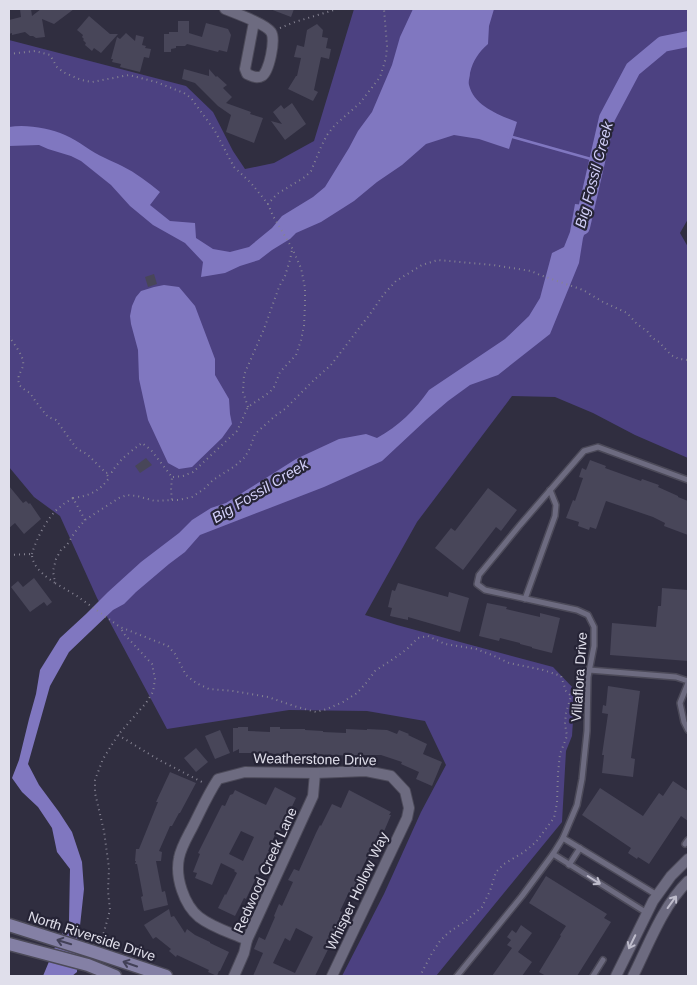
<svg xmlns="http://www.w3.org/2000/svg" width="697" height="985" font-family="Helvetica,sans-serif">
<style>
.green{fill:#4c4181}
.water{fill:#8077c0}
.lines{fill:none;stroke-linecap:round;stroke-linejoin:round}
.stream{stroke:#8077c0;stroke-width:2.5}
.river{stroke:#8077c0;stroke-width:16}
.building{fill:#484659;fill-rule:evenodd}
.lane-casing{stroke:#4c4a59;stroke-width:8}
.street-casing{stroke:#4c4a59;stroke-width:12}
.secondary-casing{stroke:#4c4a59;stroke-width:15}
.path{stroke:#858392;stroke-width:2;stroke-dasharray:1 4;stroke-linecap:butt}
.lane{stroke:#6d6b80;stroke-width:5}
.street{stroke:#6d6b80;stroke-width:10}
.secondary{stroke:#8480a5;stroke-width:12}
.oneway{stroke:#bebccb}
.oneway2{stroke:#424057}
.labels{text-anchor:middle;stroke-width:4.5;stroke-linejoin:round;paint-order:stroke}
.street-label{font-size:14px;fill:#e0dfeb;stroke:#262436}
.water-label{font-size:15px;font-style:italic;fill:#d3d0f9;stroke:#262436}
</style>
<rect width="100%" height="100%" fill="#302e40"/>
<path class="green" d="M354,9H688V219L680,233L688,247V458L635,435L593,413L555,397L512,396L417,522L365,615L397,625L553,667L575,690L572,736L566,751L562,822L436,976H342L384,894L421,812L446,765L425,721L367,711L289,710L167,729L97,598L60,516L34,497L9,467V40L186,86L213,112L233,151L245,169L274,163L314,141Z"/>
<g class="water">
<path d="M413,9H494L489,26L488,44C479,52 473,60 470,73C470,77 468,81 469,85C474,106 499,115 517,122L509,149L479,139L454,135L426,144L402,165L377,182L354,201L321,222L296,233L290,239L272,250L259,260L240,266L225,273L201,277L203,262L185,243L153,225L130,206L111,185L81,161L71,156L48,149L39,145L9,146V127C26,124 49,128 65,135C79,141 91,152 105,158C110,161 117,163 122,166C136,173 148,182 160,192L150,205L170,221L195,223L196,238L213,249L230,252L249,247L272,228L282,216L313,197L325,187L349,148L358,131L372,112L392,65L400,37Z"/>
<path d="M575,204L594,206L583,238L579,263L550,334L498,375L470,385L448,401L427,419L382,461L324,487L200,535L185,552L169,564L136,592L124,604L113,610L69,652L50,686L28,764L39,785L59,812L72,832L82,862L84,889L78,944L77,972L72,976H43L55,947L69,921L70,869L57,852L52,828L38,807L22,792L12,778L19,760L29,719L36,694L40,670L60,638L86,614L108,592L141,562L179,533L192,520L211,508L226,503L296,459L339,439L366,434L377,438C399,426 415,410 429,390L505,339L529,316L540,298L552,253L564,247L570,232Z"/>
<path d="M164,285L179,287L195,306L215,359V375L229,399L230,414L232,424L222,438L192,467L179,469L168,463L148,420L139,379L138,350L131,324L130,316L132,306L136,297L141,291L154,287Z"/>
</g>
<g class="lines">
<path class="stream" d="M509,136L598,161"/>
<path class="river" d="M582,227L607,118L633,69L663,44L688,39"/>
</g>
<g class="building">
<path d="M20,9H31L32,16L41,9H74L54,24L42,19L45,37L36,38L33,36H30L25,32L12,35V33L9,34V20L21,17Z"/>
<path d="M270,9H294L291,17Z"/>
<path d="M89,16L110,34H118L101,53L94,48L92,51L85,45L86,43L83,40L84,39L82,37L83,35L77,30Z"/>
<path d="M178,21H189V33L202,37L206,23L228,29L231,35L227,52L219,50L218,52L187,44L185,46H176V48L171,49V52H164V34H169V32H178Z"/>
<path d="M317,24L323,30L322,37L328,38L326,48L331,49L329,59L321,57L314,90L318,92L313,101L288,89L296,76H297L301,58L294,57L297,45L304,47L307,30Z"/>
<path d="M126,33L135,41L136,35L144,37L142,45L146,46L145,48L151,49L149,58L144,57L140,72L120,67L121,64L112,62L113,59H111L117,37L120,39Z"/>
<path d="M184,69L209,76V69L216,77L217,76L227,85L223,88L232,97L226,103L251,112L250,114L263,118L254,143L226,132L231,115L218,106L195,83L182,79Z"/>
<path d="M292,103L306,124L285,140L271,121L282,124L273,112L281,105L284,109Z"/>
<path d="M154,274L157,284L148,287L145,277Z"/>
<path d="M146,458L152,465L140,473L135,466Z"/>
<path d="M590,460L606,466L605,468L641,481L642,479L659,485L658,487L678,496V497L688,501V535L664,526L665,523L653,517L606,501L596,529L590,527L589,530L578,526L579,522L566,518L573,500L575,501L583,478L579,477L582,468L586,470Z"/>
<path d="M9,486L23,503L26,501L29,504L30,503L41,519L24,534L15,523L9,528Z"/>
<path d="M488,488L517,510L501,531L496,527L463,570L435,548L451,528L455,531Z"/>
<path d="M34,578L52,602L47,606L44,602L30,612L11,587L18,581L23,587Z"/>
<path d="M398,583L448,597L449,592L469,598L460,632L408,617V620L390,616L392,608L388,607L392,590L395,591Z"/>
<path d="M662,588L688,590V661L610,655L612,623L656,627L658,606H661Z"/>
<path d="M487,603L507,607L506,609L540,617V613L560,618L552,653L532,648V647L520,644V643L500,638L499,641L479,636Z"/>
<path d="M608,686L640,691L631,758L635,759L633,777L602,773L604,755H602L608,714L602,713L603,705L606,706Z"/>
<path d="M238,727H248V731L270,732V727H280V729H305V730L323,731V732L346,733V729L367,730V729L387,730L397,734L399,730L409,734L408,735L427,744L423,754L442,762L432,786L416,779L419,772L401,764L402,762L381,755H361V756L305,754V755L285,756L275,755V754L269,753H239V749L233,752V728H238Z"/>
<path d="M220,730L230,753L215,759L205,736Z"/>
<path d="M196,748L208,762L196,772L184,758Z"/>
<path d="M170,772L196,783L180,813H179L172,826H170L159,851L162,852L161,861H156L162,892L165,891L168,905L144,911L141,897L143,896L137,864H135L136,861H135L136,849H139L158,802H156Z"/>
<path d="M673,781L688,791V821L681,816L649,864L638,857L637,859L628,853L631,848L582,815L600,788L643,816L659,793L663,796Z"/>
<path d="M275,787L296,798L280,832L277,830L268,851L272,853L268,863L265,862L256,880H255L246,899L244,898L235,916L218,908L225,894L226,895L237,873L234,871L235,870L221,863L212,885L195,878L197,873L193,872L200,854L198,853L222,805L225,806L230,795L233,794L235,790L266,805ZM241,831L254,837L243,861L229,854Z"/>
<path d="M349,790L391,812L389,815H391L382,836L380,835L373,852L375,853L371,860L367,858L357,879L361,880L354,894L349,892L340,911L342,912L335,930L337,931L315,976H253L263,953L254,949L259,937L265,940L275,917L274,916L279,904L282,906L293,882L288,880L294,869L299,871L316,833L320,825L321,826L332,804L341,808ZM296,928L313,937L295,973L273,963L285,938L290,941Z"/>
<path d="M546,876L607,914L604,918L611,922L577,976H546L539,972L561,936L560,935L566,926L529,903Z"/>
<path d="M169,909L171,917L174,916L185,933L187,929L195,935L210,942V943L229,952L220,971H219L217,976L208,972L209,970L177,955L176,957L169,951L171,949L156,937L153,939L144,925Z"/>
<path d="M521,925L532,933L518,952L532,962L522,976H492L512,948L507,945L511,940L507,937L512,930L516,933Z"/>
</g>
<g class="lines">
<defs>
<g id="lane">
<path d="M525,599L555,516L556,505L550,490"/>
<path d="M589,670L676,677L688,681"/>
<path d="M688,683L680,703L684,722L688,730"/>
<path d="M563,838L657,895"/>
<path d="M685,844L688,840"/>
<path d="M553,854L647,913"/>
<path d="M569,865L580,848"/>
<path d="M457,976L522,896L553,854L563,838L577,805L582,779L587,731L588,677L594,646V627L588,615L577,610L485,590L477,584L479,575L520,525L584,451L598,447L688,480"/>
<path d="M593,976L603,960"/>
</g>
<g id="street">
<path d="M225,9C235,13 266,24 271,32C276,39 269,72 262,76C257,79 252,76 247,74L245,69L254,22"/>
<path d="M247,940C232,933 213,928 199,917C184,905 175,877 179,858C181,847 188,836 193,826C201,810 208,794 218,779L245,772L315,773L366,771L391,776L405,791L409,808L407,818L332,976"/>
<path d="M234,976L244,953L247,940L313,796L315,773"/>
<path d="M616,976L653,901L671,876L688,859"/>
<path d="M633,976C649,944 662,907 688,881"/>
</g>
<g id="secondary">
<path d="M9,925L94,952L166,976"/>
<path d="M9,944L88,965L115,976"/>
</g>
</defs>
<use href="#lane" class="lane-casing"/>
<use href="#street" class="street-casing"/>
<use href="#secondary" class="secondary-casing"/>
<g class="path">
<path d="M280,28L295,22L337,9"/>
<path d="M9,54L35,51L50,55L57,67L63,72L81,80L92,82L129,75L156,82L184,93L191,98L215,131L234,167L251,183L268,204"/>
<path d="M9,336C13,343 25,357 23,365C21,375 17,372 19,385L25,390L30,393L36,402L48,417L56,420L77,449L87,454L106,473L112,472C119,460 131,451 142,443L151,450L172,477L171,490L172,500L155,501L137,496L127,495L119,498L85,520L75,532L67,545L61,550L56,559L53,571L55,583L77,596L120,627L168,646L175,654L186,675L196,683L209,689L233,691L268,697L297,707L316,712L327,709L343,702L357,693L367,682L375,671L399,655L407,649L418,638L428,636L445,644L476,649L492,655L509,663L543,670L561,676L566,691L571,696L566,713L565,724L567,736L560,754L558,773L557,803L554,818L536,842L524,852L504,864L496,872L490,891L482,907L467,920L448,933L440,941L432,953L420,976"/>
<path d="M248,407L243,392L244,375L264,329L279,287L285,276L290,260L292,250"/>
<path d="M173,477L183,476L193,472L237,431L248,407L270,392L274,387L280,372L296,355L301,340L304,326L305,304V288L301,268L292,248L273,216L268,204L277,194L305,177L311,171L321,147L327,135L335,125L360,103L380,77L386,58L387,46L384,9"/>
<path d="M172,500H178L192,497L204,489L213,480L235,466L245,457L250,448L255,434L275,416L285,409L314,380L331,365L370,314L384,294L396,281L422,265L438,260L493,265L531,271L540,275L583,290L603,302L627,313L637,324L647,331L652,338L659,342L671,355L679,359L688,360"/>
<path d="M85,520L73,498C89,496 100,491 109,478L106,473"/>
<path d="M32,554C36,539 48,516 60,507C64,503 69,501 73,498"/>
<path d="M9,555L32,554C32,567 46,577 55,583"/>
<path d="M118,735L159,760L204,783"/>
<path d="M101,943L110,910L108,891L109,868L104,831L95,793V780L103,759L118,735L146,703L153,692L155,679L152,664L125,635L120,627"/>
</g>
<use href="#lane" class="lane"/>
<use href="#street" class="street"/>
<use href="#secondary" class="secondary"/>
</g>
<defs><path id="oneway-shaft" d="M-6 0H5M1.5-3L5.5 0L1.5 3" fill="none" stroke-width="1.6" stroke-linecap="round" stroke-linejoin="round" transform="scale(1.25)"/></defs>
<g class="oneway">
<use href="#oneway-shaft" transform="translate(594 880) rotate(32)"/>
<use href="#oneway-shaft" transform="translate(672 902) rotate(-54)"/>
<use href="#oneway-shaft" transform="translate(632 942) rotate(116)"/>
</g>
<g class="oneway2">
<use href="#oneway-shaft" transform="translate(64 942) rotate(-163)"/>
<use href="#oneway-shaft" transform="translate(130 964) rotate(-161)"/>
</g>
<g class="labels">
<g class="street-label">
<text transform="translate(579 677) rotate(-86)" y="5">Villaflora Drive</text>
<text transform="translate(315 759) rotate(1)" y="5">Weatherstone Drive</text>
<text transform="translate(265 870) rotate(-66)" y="5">Redwood Creek Lane</text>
<text transform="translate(357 891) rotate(-65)" y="5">Whisper Hollow Way</text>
<text transform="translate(92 936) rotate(18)" y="5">North Riverside Drive</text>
</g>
<g class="water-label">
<text transform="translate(594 175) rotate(-75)" y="5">Big Fossil Creek</text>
<text transform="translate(260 491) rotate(-31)" y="5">Big Fossil Creek</text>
</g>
</g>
<rect width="697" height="985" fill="none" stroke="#e0dfeb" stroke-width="20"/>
</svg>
